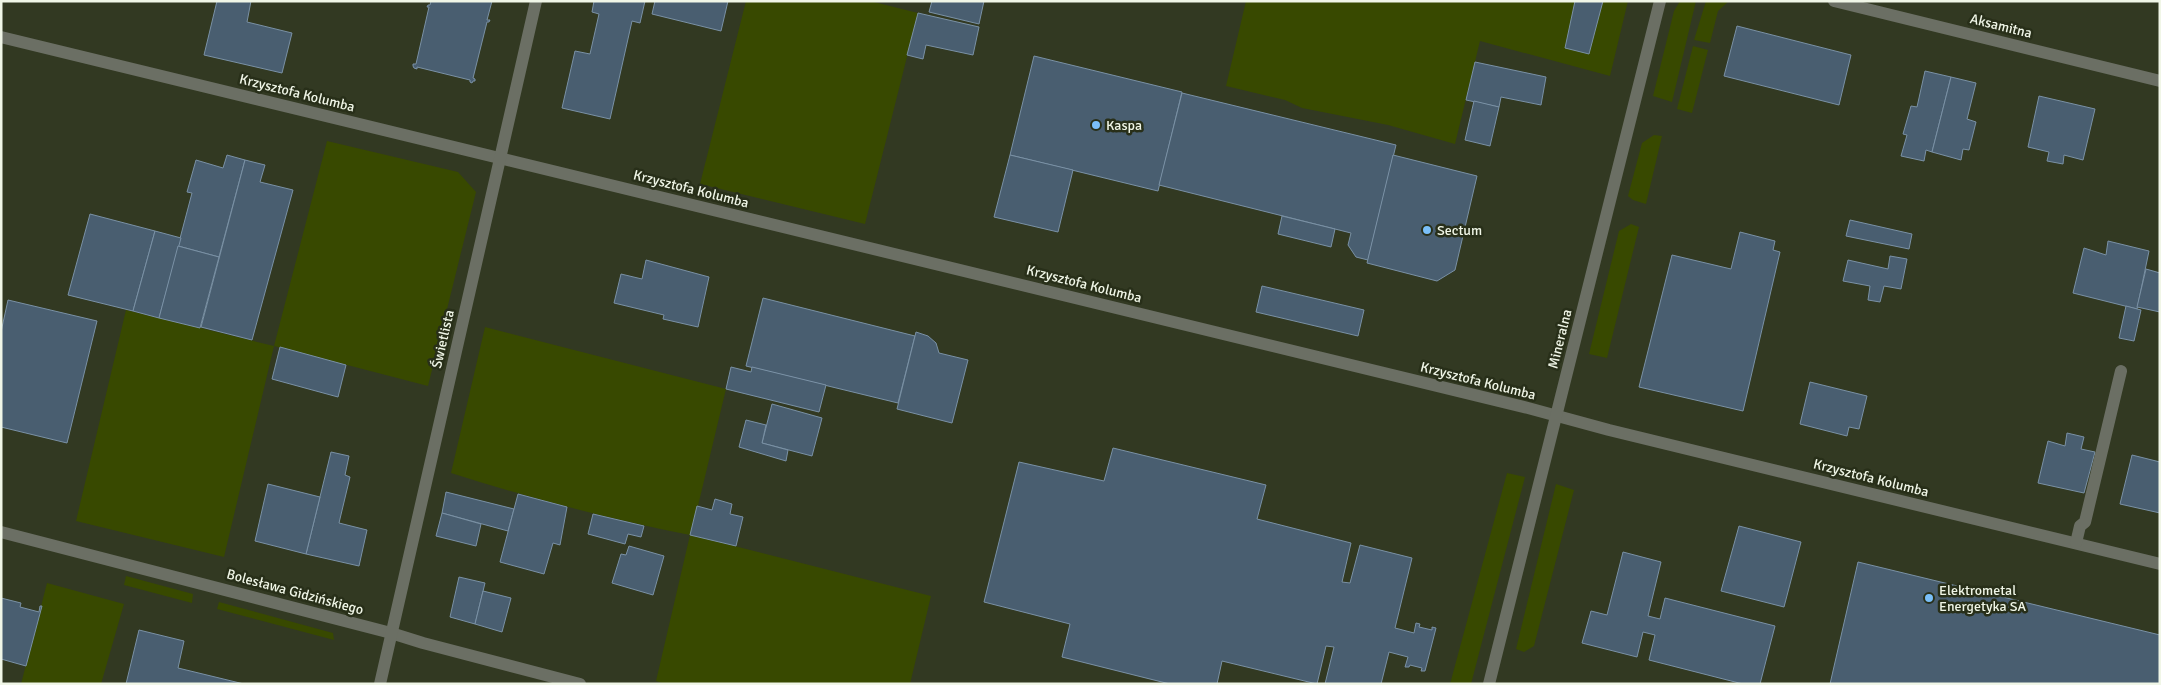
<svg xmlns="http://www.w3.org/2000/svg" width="2161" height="685" viewBox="0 0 2161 685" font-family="Signika,sans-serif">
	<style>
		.green { fill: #384900 }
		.building { fill: #495e70; stroke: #7a91a5 }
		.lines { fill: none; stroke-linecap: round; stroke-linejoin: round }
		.minor { stroke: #6b6f64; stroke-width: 12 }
		.poi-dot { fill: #7abff8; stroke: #282f19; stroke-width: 2 }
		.labels { text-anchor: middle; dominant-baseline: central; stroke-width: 5; stroke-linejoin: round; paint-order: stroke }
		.street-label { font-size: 14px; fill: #f0f6e7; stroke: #282f19 }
		.poi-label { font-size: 14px; fill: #f0f6e7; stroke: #282f19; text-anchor: start }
	</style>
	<rect width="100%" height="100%" fill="#323922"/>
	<g class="green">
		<polygon points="746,1 870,1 918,13 865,224 700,184"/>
		<polygon points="1246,1 1628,1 1610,76 1480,41 1455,144 1388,125 1302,108 1285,100 1226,86"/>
		<polygon points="1680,1 1696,1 1672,102 1653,96 1674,11"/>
		<polygon points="1706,1 1729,1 1718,11 1710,43 1694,40"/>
		<polygon points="1693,46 1708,50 1692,113 1677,109"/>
		<polygon points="1654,135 1662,136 1646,204 1633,200 1628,196 1642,143"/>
		<polygon points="327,141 458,172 476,192 428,386 274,346 224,557 76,521 126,310 274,346"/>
		<polygon points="1631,224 1639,227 1607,358 1589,354 1619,231"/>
		<path d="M 485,327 L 726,389 L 691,535 L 931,596 L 910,684 L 665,684 L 656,681 L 690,535 C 609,519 530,498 451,473 Z"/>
		<polygon points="1507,473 1525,477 1471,684 1450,684"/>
		<polygon points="1556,484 1574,490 1534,646 1524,652 1516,649"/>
		<polygon points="126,576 193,594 192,603 124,585"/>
		<polygon points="47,583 124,604 101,684 21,684"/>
		<polygon points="219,602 333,633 334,640 217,609"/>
	</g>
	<g class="building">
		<polygon points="217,1 251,1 247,22 292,33 282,73 204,55"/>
		<polygon points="431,1 492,1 487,20 490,20 489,22 487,22 473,78 475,79 475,81 473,81 472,83 470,82 470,80 417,67 417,69 414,68 413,66 413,64 416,64 429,7 427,7 428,5 430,5"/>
		<polygon points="594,1 645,1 640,23 632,21 610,119 562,108 575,51 590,54 599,14 592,12"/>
		<polygon points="655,1 728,1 721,31 652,14"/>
		<polygon points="932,1 984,1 979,24 929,12"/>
		<polygon points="1575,1 1603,1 1589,54 1565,48"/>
		<polygon points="918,13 979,27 973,55 926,45 923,59 907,55"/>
		<polygon points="1737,26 1851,55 1839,105 1724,76"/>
		<polygon points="1034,56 1182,92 1158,191 1010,155"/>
		<polygon points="1475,62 1546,77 1541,105 1501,97 1499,107 1466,100"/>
		<polygon points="1925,71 1951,77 1932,152 1926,150 1924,161 1901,156 1907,135 1903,134 1911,106 1917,107"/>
		<polygon points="1951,77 1976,83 1967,119 1976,122 1969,150 1963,149 1961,160 1932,152"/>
		<polygon points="1182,93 1396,145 1368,260 1356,257 1348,245 1351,233 1159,185"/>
		<polygon points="2039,96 2095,109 2083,160 2064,155 2063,164 2047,161 2049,152 2028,147"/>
		<polygon points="1474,101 1499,107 1490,146 1465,140"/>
		<polygon points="227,155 245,160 219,257 178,246 192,193 187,192 196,160 223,168"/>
		<polygon points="1010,155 1073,170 1058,232 994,217"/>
		<polygon points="1393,155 1477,176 1455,270 1437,281 1367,263"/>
		<polygon points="245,160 265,165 260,182 293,190 252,340 201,327"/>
		<polygon points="90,214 155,231 133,311 68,295"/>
		<polygon points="1282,216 1335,229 1331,247 1278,234"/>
		<polygon points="1850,220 1912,234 1909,249 1846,236"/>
		<polygon points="155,231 181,238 159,318 133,311"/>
		<polygon points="1740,232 1775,241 1773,250 1780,252 1743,411 1639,387 1672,255 1731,269"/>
		<polygon points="2108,241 2149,251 2137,309 2073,293 2084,248 2106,255"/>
		<polygon points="178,246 219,257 200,328 159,318"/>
		<polygon points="1890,256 1907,259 1901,289 1884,286 1880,302 1868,300 1870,286 1843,281 1848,260 1888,269"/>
		<polygon points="646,260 709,277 698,327 663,319 664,315 614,303 621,274 642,279"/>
		<polygon points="2146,269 2160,273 2160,312 2137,307"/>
		<polygon points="1262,286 1364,310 1358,336 1256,312"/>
		<polygon points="763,298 915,336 898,403 746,366"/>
		<polygon points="8,300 97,321 67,443 1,427 1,332"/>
		<polygon points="2126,306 2141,310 2134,341 2119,338"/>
		<polygon points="916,332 928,336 936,343 939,353 968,360 952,423 897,409"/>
		<polygon points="280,347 346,365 338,397 272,379"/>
		<polygon points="731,367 751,372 752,367 826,385 819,412 726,389"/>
		<polygon points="1810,382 1867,396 1859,429 1849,427 1847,436 1800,424"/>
		<polygon points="772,404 822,418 812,456 762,443"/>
		<polygon points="746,420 766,425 762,443 788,450 786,461 739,447"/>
		<polygon points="2067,433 2084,437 2081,449 2095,452 2084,493 2038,483 2048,441 2065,446"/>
		<polygon points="1113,448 1266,485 1257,519 1351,543 1342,582 1350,583 1360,545 1412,558 1395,628 1414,633 1416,623 1420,624 1419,627 1432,630 1432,627 1436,628 1425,671 1421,671 1422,668 1410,665 1409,667 1405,667 1408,657 1389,652 1381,684 1325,684 1334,647 1326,646 1317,684 1222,661 1217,684 1170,684 1062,657 1070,624 984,602 1019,462 1104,481"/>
		<polygon points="331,452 349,456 345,475 350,477 339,523 367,530 359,566 306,554"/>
		<polygon points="2132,455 2160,462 2160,513 2120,504"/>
		<polygon points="268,484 320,497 306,554 255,541"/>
		<polygon points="446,492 514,509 508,531 442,513"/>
		<polygon points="518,494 567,507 560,545 553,543 544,574 500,562"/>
		<polygon points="715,499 732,504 730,514 743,517 736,546 690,535 697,506 712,510"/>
		<polygon points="442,513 481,524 476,546 436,536"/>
		<polygon points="593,514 644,526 641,537 628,534 625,544 588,534"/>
		<polygon points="1739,526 1801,542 1784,607 1721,591"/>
		<polygon points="629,546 664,556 653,595 612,583 621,554 626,555"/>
		<polygon points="1623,552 1661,562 1648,616 1660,619 1665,598 1775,626 1760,684 1743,684 1649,660 1655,635 1643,632 1637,657 1582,643 1591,611 1607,615"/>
		<polygon points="1858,562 2160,635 2160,684 1830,684"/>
		<polygon points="459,577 485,583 475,624 450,617"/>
		<polygon points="483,591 511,598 502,632 475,624"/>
		<polygon points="1,598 21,603 20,607 39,612 40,606 42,606 26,666 1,659"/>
		<polygon points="139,630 184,641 178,668 244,684 126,684"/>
	</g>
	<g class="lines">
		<g class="minor">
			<polyline points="1834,1 2160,81"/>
			<polyline points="1,37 1528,408 1609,430 2160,564"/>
			<polyline points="1,532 391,633 423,643 580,684"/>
			<polyline points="2076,543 2080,526 2085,522 2121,371"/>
			<polyline points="380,684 536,1"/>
			<polyline points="1489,684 1660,1"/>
		</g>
	</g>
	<g class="poi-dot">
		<circle cx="1096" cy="125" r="5"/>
		<circle cx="1427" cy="230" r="5"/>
		<circle cx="1929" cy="598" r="5"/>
	</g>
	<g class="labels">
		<g class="street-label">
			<text transform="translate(2001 26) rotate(14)">Aksamitna</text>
			<text transform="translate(297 93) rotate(14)">Krzysztofa Kolumba</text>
			<text transform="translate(691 189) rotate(14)">Krzysztofa Kolumba</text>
			<text transform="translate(1084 284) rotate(14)">Krzysztofa Kolumba</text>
			<text transform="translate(443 339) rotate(-77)">Świetlista</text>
			<text transform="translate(1560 339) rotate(-76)">Mineralna</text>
			<text transform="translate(1478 381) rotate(14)">Krzysztofa Kolumba</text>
			<text transform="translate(1871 478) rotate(14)">Krzysztofa Kolumba</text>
			<text transform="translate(295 592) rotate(15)">Bolesława Gidzińskiego</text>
		</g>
		<g class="poi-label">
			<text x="1106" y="125">Kaspa</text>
			<text x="1437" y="230">Sectum</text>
			<text x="1939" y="590">Elektrometal<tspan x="1939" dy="16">Energetyka SA</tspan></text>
		</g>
	</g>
	<rect width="2161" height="685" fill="none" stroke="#f0f6e7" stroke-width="5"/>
</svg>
